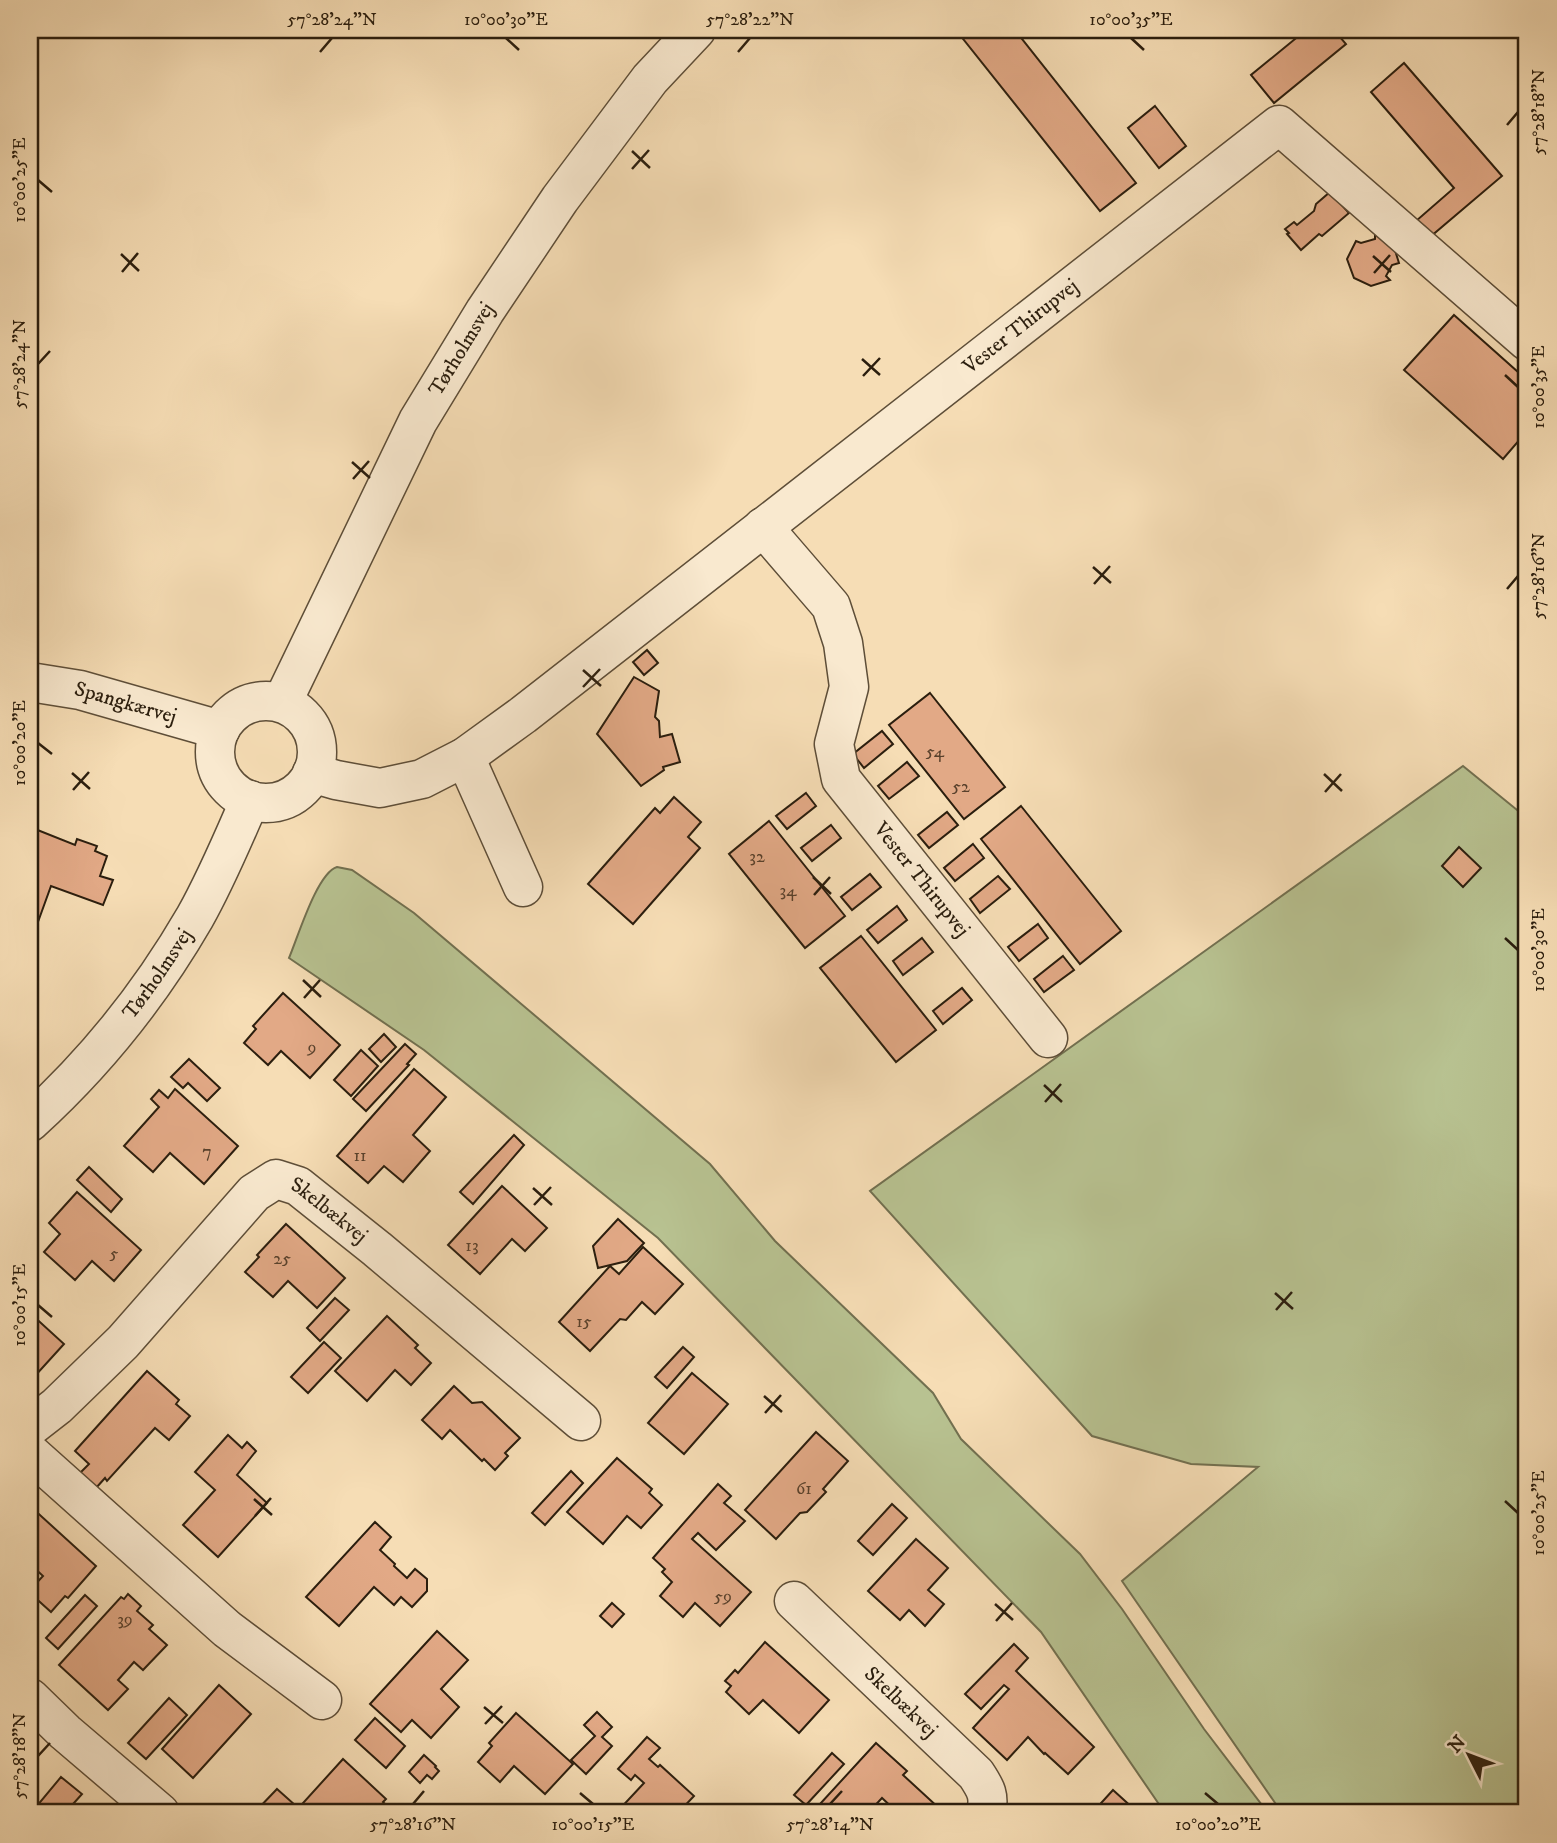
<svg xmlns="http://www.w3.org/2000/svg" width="1557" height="1843" viewBox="0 0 1557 1843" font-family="'IM FELL DW Pica',serif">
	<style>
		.green { fill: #b8c291; stroke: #727050; stroke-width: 2 }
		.building { fill: #e2a986; stroke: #2b1e0e; stroke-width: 2 }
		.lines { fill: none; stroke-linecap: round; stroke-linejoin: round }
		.minor-casing { stroke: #5e4e38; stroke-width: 41 }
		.minor { stroke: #f9e9cf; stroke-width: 38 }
		.ticks { fill: none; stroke: #2b1e0e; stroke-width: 2.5 }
		.labels { text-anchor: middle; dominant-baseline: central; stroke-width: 5; stroke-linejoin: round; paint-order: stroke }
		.number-label { font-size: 18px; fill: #59412c }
		.street-label { font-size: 21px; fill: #2b1e0e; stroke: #f9e9cf }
		.neatline { fill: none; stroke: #2b1e0e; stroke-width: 2.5 }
		.ticks-label { font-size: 18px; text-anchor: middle; fill: #2b1e0e }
	</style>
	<rect width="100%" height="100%" fill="#f6ddb5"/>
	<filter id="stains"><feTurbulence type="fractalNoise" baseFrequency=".00286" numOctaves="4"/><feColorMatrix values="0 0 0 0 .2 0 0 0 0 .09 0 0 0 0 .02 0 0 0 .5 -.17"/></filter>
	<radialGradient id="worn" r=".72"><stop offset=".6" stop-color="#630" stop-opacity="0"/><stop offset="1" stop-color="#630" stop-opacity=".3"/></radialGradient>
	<g class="green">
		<polygon points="1463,766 1527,818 1527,1813 1282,1813 1122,1581 1258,1467 1191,1464 1092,1436 870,1191"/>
		<path d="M 337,867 L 352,870 L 414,913 L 710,1164 L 775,1241 L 933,1393 L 961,1439 L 1080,1554 L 1122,1609 L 1204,1729 L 1268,1813 L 1165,1813 L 1041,1632 L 658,1238 L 424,1050 L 289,958 C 298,937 317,873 337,867 Z"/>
	</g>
	<g class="building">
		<polygon points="956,30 1015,30 1136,183 1100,211"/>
		<polygon points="1306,30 1334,30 1346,44 1274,103 1251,75"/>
		<polygon points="1404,63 1502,176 1430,237 1416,221 1454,188 1371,92"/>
		<polygon points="1155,106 1186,146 1159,168 1128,128"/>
		<polygon points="1330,192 1349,213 1322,236 1319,234 1301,250 1287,234 1289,233 1285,229 1294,222 1297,225 1314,211 1316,204"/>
		<polygon points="1375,235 1393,244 1399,263 1392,265 1386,276 1390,280 1371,286 1354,278 1347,259 1356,241 1361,243 1375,239"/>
		<polygon points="1454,315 1527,380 1527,431 1503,459 1404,370"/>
		<polygon points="647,650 658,663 644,675 633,662"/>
		<polygon points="634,677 659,691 655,717 659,721 660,737 672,734 680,762 663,767 664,770 641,786 597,734"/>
		<polygon points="930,693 1005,787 964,819 889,725"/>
		<polygon points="882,731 893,744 864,768 853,754"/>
		<polygon points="907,762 919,776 889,799 878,786"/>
		<polygon points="806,793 816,806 787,829 776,816"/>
		<polygon points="674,797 701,822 688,837 700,848 633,924 588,884 655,808 660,813"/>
		<polygon points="1021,806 1121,931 1080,964 981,839"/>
		<polygon points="947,812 958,825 929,848 918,835"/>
		<polygon points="769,821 845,916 805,948 729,854"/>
		<polygon points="831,825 841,838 812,861 801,848"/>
		<polygon points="30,827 75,845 77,839 97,846 95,851 107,856 100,876 113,880 103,905 51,886 30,944"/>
		<polygon points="973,844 984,858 955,881 944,868"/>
		<polygon points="1459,847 1481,868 1463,887 1442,866"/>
		<polygon points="870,874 881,887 852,910 841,897"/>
		<polygon points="998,876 1010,889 980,913 970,899"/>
		<polygon points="897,906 907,920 878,943 867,930"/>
		<polygon points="1038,924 1048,938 1019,961 1008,947"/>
		<polygon points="861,936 936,1030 896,1062 820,968"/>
		<polygon points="922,938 933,952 903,975 893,961"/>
		<polygon points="1063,956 1074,970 1044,992 1034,979"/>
		<polygon points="962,988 972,1000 943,1024 933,1011"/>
		<polygon points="283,993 340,1045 310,1078 281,1051 268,1065 244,1043 256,1029 253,1026"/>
		<polygon points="384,1034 396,1047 381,1062 369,1049"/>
		<polygon points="405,1044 416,1054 407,1064 409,1065 366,1111 353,1099"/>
		<polygon points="361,1050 378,1066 351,1096 334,1080"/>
		<polygon points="189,1059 220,1088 207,1101 188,1083 183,1088 171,1077"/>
		<polygon points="414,1069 446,1097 413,1135 430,1151 403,1182 384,1166 368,1183 337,1156"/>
		<polygon points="175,1089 238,1146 204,1184 170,1153 153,1172 124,1146 159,1107 151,1099 159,1090 168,1098"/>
		<polygon points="514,1135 524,1145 473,1204 460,1192"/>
		<polygon points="89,1167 122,1199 111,1212 77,1180"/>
		<polygon points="502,1186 547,1228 525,1251 512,1239 480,1274 448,1245"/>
		<polygon points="77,1192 141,1250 114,1281 92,1261 75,1280 44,1252 60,1234 49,1223"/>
		<polygon points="618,1219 644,1243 627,1261 598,1268 593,1246"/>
		<polygon points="286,1224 345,1278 317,1308 288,1281 273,1297 245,1272 259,1257 257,1255"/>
		<polygon points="643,1247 683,1284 655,1314 642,1302 626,1320 620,1319 590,1351 559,1322 610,1266 619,1274"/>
		<polygon points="335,1298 349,1310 320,1341 307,1328"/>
		<polygon points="30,1313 64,1344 34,1377 30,1373"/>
		<polygon points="387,1316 418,1345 415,1348 431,1363 411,1385 395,1370 367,1401 335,1371"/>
		<polygon points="324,1342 341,1358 308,1393 291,1377"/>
		<polygon points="683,1347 694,1357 667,1388 655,1377"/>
		<polygon points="147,1371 179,1400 176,1404 190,1416 169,1440 155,1428 107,1481 105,1478 96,1488 80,1473 89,1464 75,1451"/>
		<polygon points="692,1373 728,1404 684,1454 648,1423"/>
		<polygon points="454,1386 472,1403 482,1402 520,1438 505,1453 508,1456 495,1470 484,1459 482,1461 450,1430 442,1439 422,1420"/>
		<polygon points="816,1432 848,1461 823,1489 826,1492 807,1512 800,1513 776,1539 745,1510"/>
		<polygon points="228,1435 242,1448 247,1442 256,1451 237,1475 267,1503 218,1557 183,1525 215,1490 195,1472"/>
		<polygon points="617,1458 652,1489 649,1493 662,1505 641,1528 627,1516 603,1544 567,1512"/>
		<polygon points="571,1471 583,1483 545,1525 532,1513"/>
		<polygon points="718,1484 731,1496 724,1503 745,1521 716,1550 698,1533 692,1539 751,1592 720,1626 695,1603 683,1617 660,1596 672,1582 662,1572 665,1569 653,1558"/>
		<polygon points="892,1504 907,1518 873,1555 858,1541"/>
		<polygon points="30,1506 96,1566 68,1598 65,1596 51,1612 30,1593 30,1590 43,1576 30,1564"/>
		<polygon points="375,1522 391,1537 380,1550 395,1564 394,1566 407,1578 415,1569 427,1579 427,1591 412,1607 401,1597 394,1605 374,1587 339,1626 306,1597"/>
		<polygon points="916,1539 948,1568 928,1590 944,1604 925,1626 909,1610 900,1620 868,1591"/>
		<polygon points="128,1594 141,1606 137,1611 153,1625 149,1629 167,1645 143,1670 134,1662 118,1680 128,1689 108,1710 59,1665 121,1597 124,1599"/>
		<polygon points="85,1595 97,1606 58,1649 46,1638"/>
		<polygon points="612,1603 624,1614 612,1627 600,1616"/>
		<polygon points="437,1631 468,1660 441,1689 459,1707 431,1738 412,1720 401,1732 370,1704"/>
		<polygon points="765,1642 829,1700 799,1733 763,1700 749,1714 726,1692 731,1686 725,1681 735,1670 738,1673"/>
		<polygon points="1014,1644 1028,1658 1016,1671 1094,1747 1068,1774 1045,1753 1044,1754 1028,1737 1007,1760 973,1728 1009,1689 1004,1685 981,1709 965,1694"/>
		<polygon points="219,1685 251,1714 193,1778 162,1749"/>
		<polygon points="169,1698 187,1715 146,1759 128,1743"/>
		<polygon points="597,1712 612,1727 602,1737 612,1746 586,1774 571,1760 595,1736 584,1725"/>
		<polygon points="516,1713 573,1764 545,1794 514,1766 500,1782 478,1762 492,1746 489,1743"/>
		<polygon points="375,1718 405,1746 386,1768 355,1740"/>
		<polygon points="647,1737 660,1748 649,1759 658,1767 660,1765 694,1796 678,1813 616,1813 644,1783 635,1775 631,1780 618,1769"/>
		<polygon points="876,1743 907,1771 903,1775 940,1809 936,1813 898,1813 882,1798 868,1813 829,1813 820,1804"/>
		<polygon points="832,1753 844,1764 806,1805 794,1795"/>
		<polygon points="424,1755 436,1766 435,1767 439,1771 432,1779 427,1775 420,1783 409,1772"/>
		<polygon points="343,1759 386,1799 383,1802 387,1806 381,1813 294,1813"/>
		<polygon points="61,1777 82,1794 65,1813 31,1813"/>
		<polygon points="277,1789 295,1805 288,1813 254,1813"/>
		<polygon points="1113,1790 1135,1810 1131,1813 1092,1813"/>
	</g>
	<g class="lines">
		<defs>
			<g id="minor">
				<path id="s1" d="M 763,527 L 831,606 L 843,643 L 849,687 L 834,744 L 841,779 L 1048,1038"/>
				<path id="s2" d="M 30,682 L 80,690 L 220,730"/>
				<circle cx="266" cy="752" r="51"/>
				<path id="s3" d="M 282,703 L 418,421 L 485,311 L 560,199 L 650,79 L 696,30"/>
				<polyline points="465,757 523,887"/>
				<path id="s4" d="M 312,773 L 336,780 L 380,788 L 422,779 L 465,757 L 523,715 L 1279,125 L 1527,341"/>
				<path id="s5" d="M 30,1122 C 95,1063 151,993 195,917 C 216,880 233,839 250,800"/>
				<path id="s6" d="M 30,1427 L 57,1406 L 123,1342 L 254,1193 L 276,1179 L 298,1186 L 377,1249 L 581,1421"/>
				<polyline points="30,1453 227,1629 322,1700"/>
				<path id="s7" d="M 794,1601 L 976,1774 C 986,1789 990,1796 986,1813"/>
				<polyline points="30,1698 65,1732 160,1813"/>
			</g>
		</defs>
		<use href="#minor" class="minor-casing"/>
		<use href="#minor" class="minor"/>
	</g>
	<path class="ticks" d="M 506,38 L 519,50M 1131,38 L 1144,50M 320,52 L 332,38M 738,52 L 750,38M 1507,125 L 1518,112M 632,151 L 650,168M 632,169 L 649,150M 38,180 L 52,192M 121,254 L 139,271M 1373,256 L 1391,272M 122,272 L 138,253M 1374,273 L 1390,255M 862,359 L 880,375M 38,364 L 50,351M 1505,375 L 1518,387M 863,376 L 880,358M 352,462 L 370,478M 353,479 L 369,461M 1093,567 L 1111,583M 1094,584 L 1110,566M 1507,589 L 1518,576M 583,670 L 601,686M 583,687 L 600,669M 38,743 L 52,754M 72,773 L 90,789M 1324,774 L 1342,791M 73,790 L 89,772M 1325,792 L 1341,774M 813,877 L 831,894M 814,895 L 830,877M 1505,938 L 1518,950M 303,980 L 321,997M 304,998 L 320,980M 1044,1085 L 1062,1102M 1045,1102 L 1061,1084M 533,1188 L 552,1205M 534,1205 L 551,1187M 1275,1293 L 1293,1309M 38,1305 L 52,1317M 1276,1310 L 1292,1292M 764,1396 L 782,1412M 765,1413 L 781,1395M 254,1499 L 272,1515M 1505,1501 L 1518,1513M 255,1516 L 271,1498M 995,1604 L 1013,1620M 996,1621 L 1012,1603M 484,1707 L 503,1723M 485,1724 L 502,1706M 38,1756 L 50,1743M 580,1793 L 593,1804M 1205,1793 L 1218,1804M 413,1804 L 424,1791M 830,1804 L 842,1791"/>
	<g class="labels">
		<g class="number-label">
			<text x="935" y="752">54</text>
			<text x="961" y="787">52</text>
			<text x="757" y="857">32</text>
			<text x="788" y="891">34</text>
			<text x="312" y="1048">9</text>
			<text x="207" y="1152">7</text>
			<text x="360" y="1156">11</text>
			<text x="472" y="1246">13</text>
			<text x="114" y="1254">5</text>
			<text x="282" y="1259">25</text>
			<text x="584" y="1322">15</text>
			<text x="804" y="1489">61</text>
			<text x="723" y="1597">59</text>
			<text x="125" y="1620">39</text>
		</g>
		<g class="street-label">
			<text stroke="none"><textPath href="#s4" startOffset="864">Vester Thirupvej</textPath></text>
			<text stroke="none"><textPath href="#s3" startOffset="397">Tørholmsvej</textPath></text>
			<text stroke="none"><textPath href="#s2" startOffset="98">Spangkærvej</textPath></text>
			<text stroke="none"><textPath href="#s1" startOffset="411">Vester Thirupvej</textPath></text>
			<text stroke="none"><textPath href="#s5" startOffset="196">Tørholmsvej</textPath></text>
			<text stroke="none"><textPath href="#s6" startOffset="413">Skelbækvej</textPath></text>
			<text stroke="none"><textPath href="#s7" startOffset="147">Skelbækvej</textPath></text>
		</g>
	</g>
	<rect width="1557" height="1843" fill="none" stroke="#f6ddb5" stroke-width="77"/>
	<g transform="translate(1469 1755) rotate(312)" stroke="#f9e9cf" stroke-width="5" paint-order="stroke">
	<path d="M0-5L12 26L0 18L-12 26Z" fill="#2b1e0e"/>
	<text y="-10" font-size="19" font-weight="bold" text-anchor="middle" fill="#2b1e0e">N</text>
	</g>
	<rect x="38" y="38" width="1480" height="1766" class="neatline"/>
	<g class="ticks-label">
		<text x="332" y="25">57°28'24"N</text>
		<text x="506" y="25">10°00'30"E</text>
		<text x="750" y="25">57°28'22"N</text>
		<text x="1131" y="25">10°00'35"E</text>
		<text transform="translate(1538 112) rotate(-90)" y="6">57°28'18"N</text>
		<text transform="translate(19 180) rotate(-90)" y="6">10°00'25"E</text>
		<text transform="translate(19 364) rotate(-90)" y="6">57°28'24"N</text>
		<text transform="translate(1538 387) rotate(-90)" y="6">10°00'35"E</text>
		<text transform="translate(1538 576) rotate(-90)" y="6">57°28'16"N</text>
		<text transform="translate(19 743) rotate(-90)" y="6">10°00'20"E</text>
		<text transform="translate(1538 950) rotate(-90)" y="6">10°00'30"E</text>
		<text transform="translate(19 1305) rotate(-90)" y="6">10°00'15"E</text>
		<text transform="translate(1538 1513) rotate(-90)" y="6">10°00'25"E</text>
		<text transform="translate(19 1756) rotate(-90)" y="6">57°28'18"N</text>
		<text x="413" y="1830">57°28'16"N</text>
		<text x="593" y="1830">10°00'15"E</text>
		<text x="830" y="1830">57°28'14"N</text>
		<text x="1218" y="1830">10°00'20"E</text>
	</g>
	<rect width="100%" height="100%" filter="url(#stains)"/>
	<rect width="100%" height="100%" fill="url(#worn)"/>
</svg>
